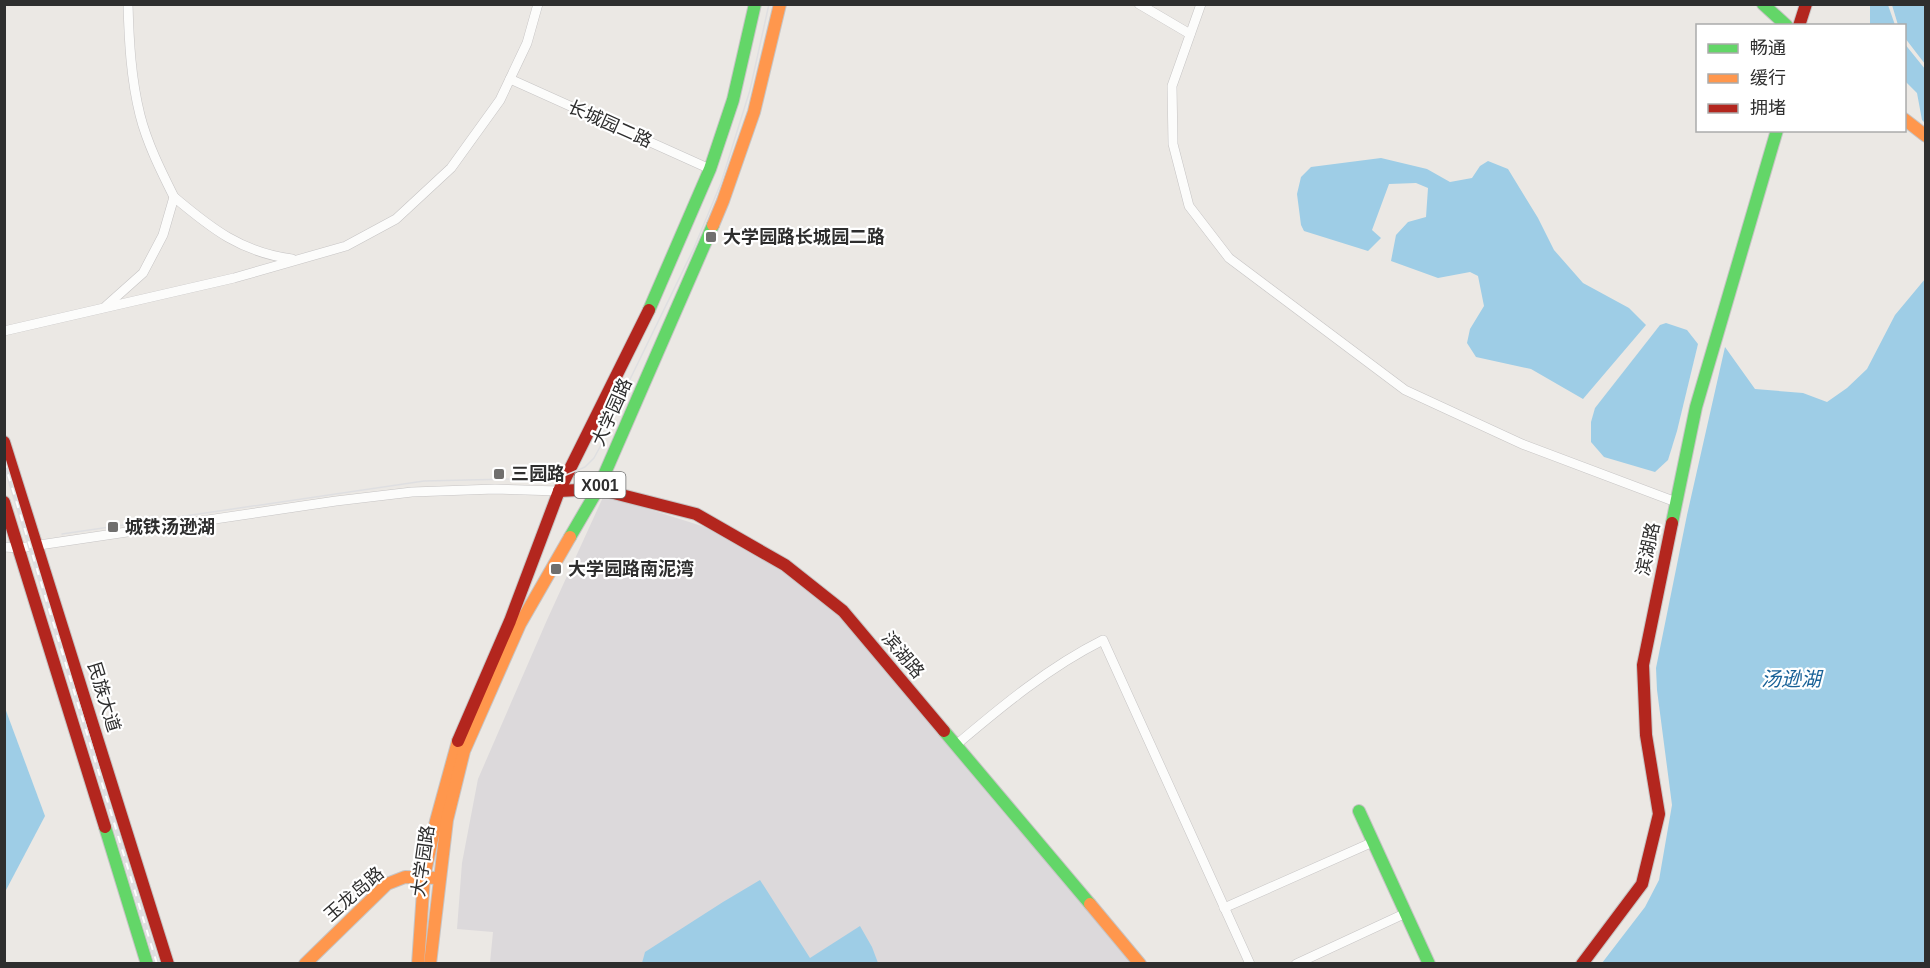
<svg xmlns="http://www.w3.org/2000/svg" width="1930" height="968" viewBox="0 0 1930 968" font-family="Arial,'Noto Sans SC',sans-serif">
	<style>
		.industrial { fill: #dcd9db }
		.water { fill: #9ecde6 }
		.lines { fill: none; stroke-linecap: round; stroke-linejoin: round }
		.street-casing { stroke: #c6c4c4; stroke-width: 10 }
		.fast-casing { stroke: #c6c4c4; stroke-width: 14 }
		.slow-casing { stroke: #c6c4c4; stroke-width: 14 }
		.jam-casing { stroke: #c6c4c4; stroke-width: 14 }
		.street { stroke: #fcfcfb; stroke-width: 9 }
		.fast { stroke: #63d668; stroke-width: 12 }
		.slow { stroke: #ff974d; stroke-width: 12 }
		.jam { stroke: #b3261e; stroke-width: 12 }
		.tram { stroke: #dfdfe1; stroke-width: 1.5 }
		.rail-casing { stroke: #dfdfe1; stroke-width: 4.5 }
		.rail { stroke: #fff; stroke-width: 2; stroke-dasharray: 7; stroke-linecap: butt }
		.poi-dot { fill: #706f6e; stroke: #fff; stroke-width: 2 }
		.labels { text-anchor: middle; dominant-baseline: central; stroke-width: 4.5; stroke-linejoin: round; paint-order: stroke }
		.shield { fill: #fff; stroke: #6d6d6d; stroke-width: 1.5 }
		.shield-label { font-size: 16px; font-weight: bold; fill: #2e2e2e }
		.street-label { font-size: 18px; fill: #2e2e2e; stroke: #fff }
		.poi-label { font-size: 18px; font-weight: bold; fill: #2e2e2e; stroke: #fff; text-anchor: start }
		.water-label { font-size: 20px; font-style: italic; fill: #186197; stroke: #fff }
	</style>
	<rect width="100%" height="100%" fill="#ebe8e4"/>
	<polygon class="industrial" points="604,495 705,527 775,565 849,624 1138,963 490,963 493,932 457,929 462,863 478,779 547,620"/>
	<g class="water">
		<polygon points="1870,5 1888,5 1895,25 1870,25"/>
		<polygon points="1892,5 1925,5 1925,64 1905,38 1904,26 1898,25"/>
		<polygon points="1904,43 1925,69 1925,123 1922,120 1917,93 1905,81"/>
		<polygon points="1381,158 1427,169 1450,182 1472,178 1480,166 1488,161 1508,169 1538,218 1554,250 1583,283 1629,308 1646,325 1583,399 1531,369 1476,357 1467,343 1470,329 1484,306 1478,276 1470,272 1438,278 1391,261 1396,235 1408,222 1426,217 1428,188 1416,183 1389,184 1372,230 1381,238 1368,251 1304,231 1301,225 1297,194 1301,177 1311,167"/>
		<polygon points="1925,279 1925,963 1602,963 1645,907 1659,880 1672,805 1657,690 1656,668 1687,515 1725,347 1755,389 1803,393 1827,402 1847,388 1867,369 1895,315"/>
		<polygon points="1666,323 1687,330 1698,344 1677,431 1668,460 1655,472 1604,457 1591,442 1591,422 1595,408 1660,325"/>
		<polygon points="5,708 45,816 5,892 4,892"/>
		<polygon points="760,880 810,958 860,926 872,947 878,963 642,963 645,952 723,902"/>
	</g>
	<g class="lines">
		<defs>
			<g id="street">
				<path d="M 128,4 C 129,41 131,79 140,115 C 147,143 161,171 174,197"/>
				<polyline points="1139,4 1190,34"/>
				<polyline points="1201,4 1172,86 1173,144 1189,206 1229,258 1405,390 1522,444 1676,502"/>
				<polyline points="510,79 710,169"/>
				<path d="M 106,306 L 143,273 L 163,235 L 174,197 C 212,229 241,252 292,259"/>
				<polyline points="4,331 234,278 346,246 396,219 451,168 500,100 527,43 538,4"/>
				<polyline points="4,547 19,548 336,501 412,492 495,489 559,491"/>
				<path d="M 956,745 C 1002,706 1049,667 1103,640 L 1250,964"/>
				<polyline points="1224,908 1373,842"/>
				<polyline points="1296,964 1406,913"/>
			</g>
			<g id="fast">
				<polyline points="1763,4 1787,26"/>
				<polyline points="649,310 710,169 733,100 755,4"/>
				<polyline points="1672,523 1696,407 1777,130"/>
				<polyline points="570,537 598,489 713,225"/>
				<polyline points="944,731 1090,904"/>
				<polyline points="1359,811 1429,964"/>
				<polyline points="105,827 147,964"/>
			</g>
			<g id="slow">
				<polyline points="1904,119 1926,136"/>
				<polyline points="713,225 723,201 754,112 780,4"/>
				<polyline points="1090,904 1140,964"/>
				<polyline points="305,964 387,884 405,877 438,878"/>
				<polyline points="418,964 424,877 436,821 458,741"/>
				<polyline points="430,964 447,820 464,751 520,624 570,537"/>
			</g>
			<g id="jam">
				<polyline points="1799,26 1806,4"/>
				<polyline points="4,442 168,964"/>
				<polyline points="559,491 598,489 696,514 785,565 843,611 944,731"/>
				<polyline points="4,502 105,827"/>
				<polyline points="458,741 510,621 559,491 649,310"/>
				<polyline points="1582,964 1642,884 1659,814 1646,735 1643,665 1672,523"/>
			</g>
		</defs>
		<use href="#street" class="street-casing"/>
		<use href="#fast" class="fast-casing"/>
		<use href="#slow" class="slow-casing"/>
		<use href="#jam" class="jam-casing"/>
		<use href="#street" class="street"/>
		<use href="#fast" class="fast"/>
		<use href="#slow" class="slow"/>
		<use href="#jam" class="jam"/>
		<polyline class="tram" points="62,534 424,481 559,478 585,467 594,458 601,445 616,408 694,248 721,183 750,90 769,4"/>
		<defs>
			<polyline id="rail" points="4,461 157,964"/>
		</defs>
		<use href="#rail" class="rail-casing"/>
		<use href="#rail" class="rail"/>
	</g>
	<g class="poi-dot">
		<rect x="705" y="231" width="12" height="12" rx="3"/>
		<rect x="493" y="468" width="12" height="12" rx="3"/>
		<rect x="107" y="521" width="12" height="12" rx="3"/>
		<rect x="550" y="563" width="12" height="12" rx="3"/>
	</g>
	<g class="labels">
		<rect class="shield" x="574.5" y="472" width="51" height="26" rx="4.5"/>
		<g class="shield-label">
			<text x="600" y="485">X001</text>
		</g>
		<g class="street-label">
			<text transform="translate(610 124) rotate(24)">长城园二路</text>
			<text transform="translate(612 412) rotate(-66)">大学园路</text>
			<text transform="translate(1648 549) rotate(-78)">滨湖路</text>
			<text transform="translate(903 655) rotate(50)">滨湖路</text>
			<text transform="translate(104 697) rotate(73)">民族大道</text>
			<text transform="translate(423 861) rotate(-82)">大学园路</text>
			<text transform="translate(354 894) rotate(-41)">玉龙岛路</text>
		</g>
		<g class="poi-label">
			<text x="723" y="237">大学园路长城园二路</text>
			<text x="511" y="474">三园路</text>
			<text x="125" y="527">城铁汤逊湖</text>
			<text x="568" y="569">大学园路南泥湾</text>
		</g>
		<g class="water-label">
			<text x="1791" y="679">汤逊湖</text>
		</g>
	</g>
	<rect width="1930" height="968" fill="none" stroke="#2e2e2e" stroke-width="12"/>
	<rect x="1696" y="24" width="210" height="108" fill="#ffffff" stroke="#ababab" stroke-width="1.5"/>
	<rect x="1708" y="44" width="30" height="9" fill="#63d668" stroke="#ababab" stroke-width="1.5"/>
	<text x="1750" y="54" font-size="18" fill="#2e2e2e">畅通</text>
	<rect x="1708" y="74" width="30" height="9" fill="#ff974d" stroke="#ababab" stroke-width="1.5"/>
	<text x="1750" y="84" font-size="18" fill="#2e2e2e">缓行</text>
	<rect x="1708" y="104" width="30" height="9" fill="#b3261e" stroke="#ababab" stroke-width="1.5"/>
	<text x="1750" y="114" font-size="18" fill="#2e2e2e">拥堵</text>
</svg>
